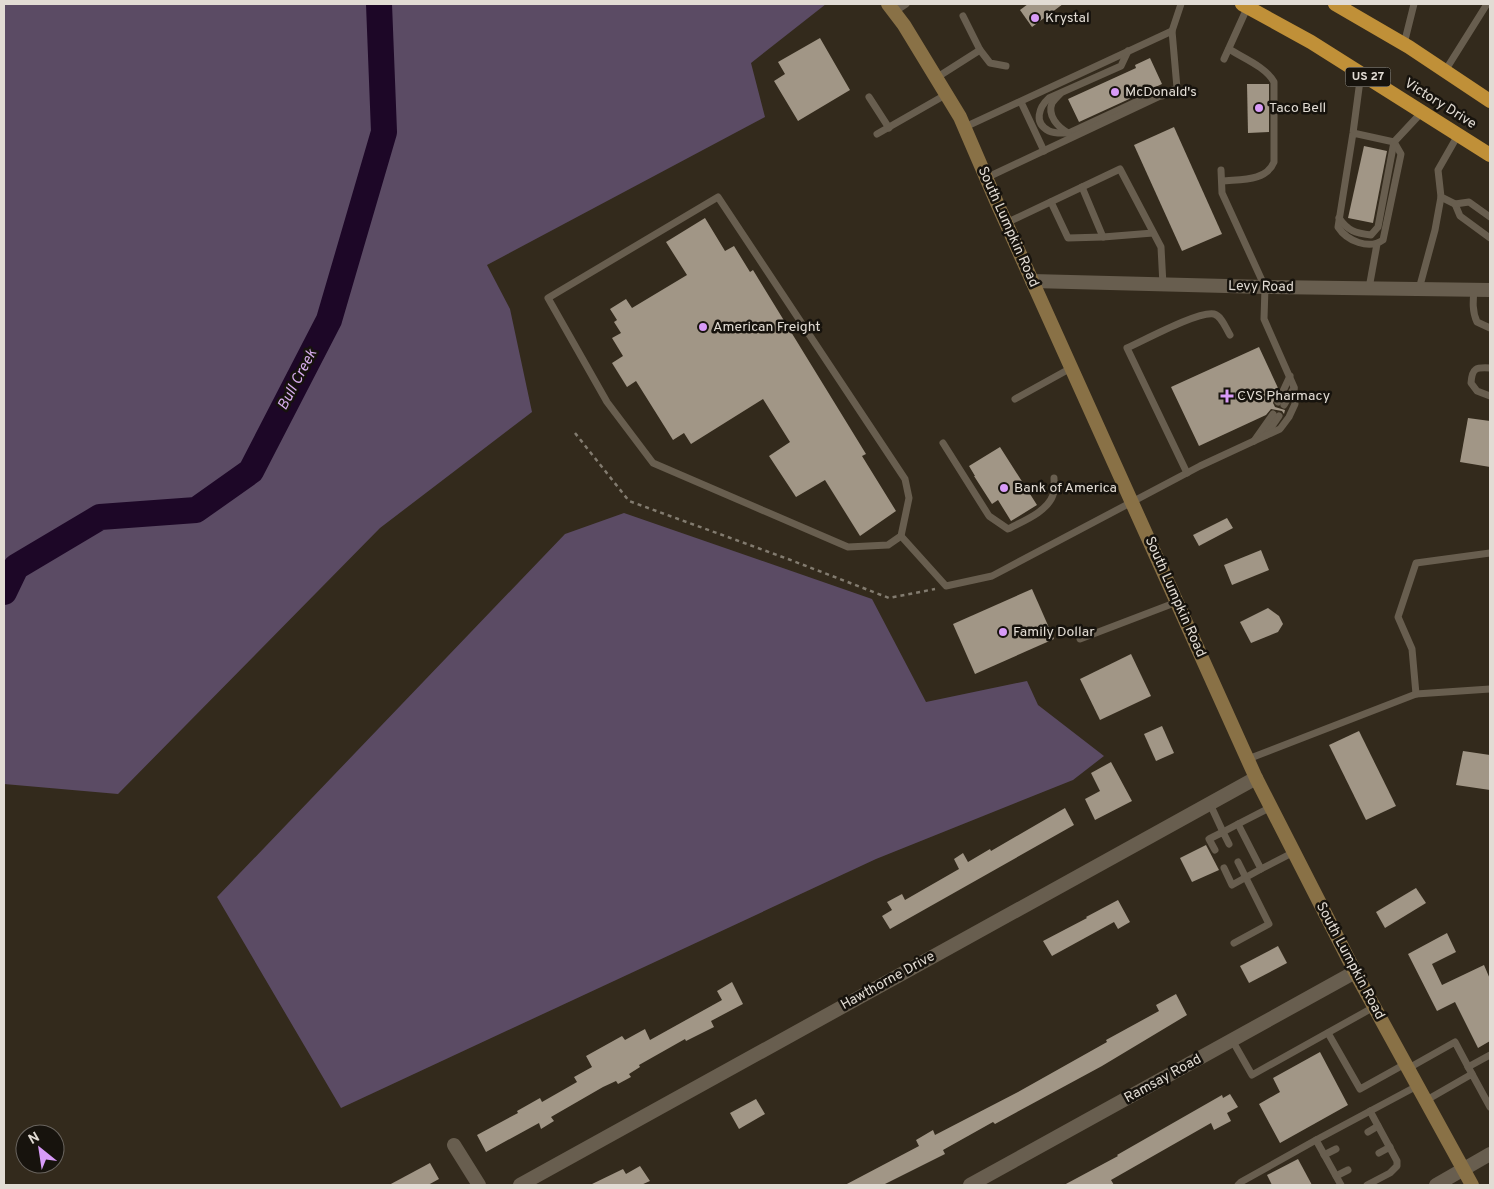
<svg xmlns="http://www.w3.org/2000/svg" width="1494" height="1189" viewBox="0 0 1494 1189" font-family="Overpass,sans-serif">
	<style>
		.green { fill: #5b4b64 }
		.lines { fill: none; stroke-linecap: round; stroke-linejoin: round }
		.river { stroke: #1d0727; stroke-width: 26 }
		.building { fill: #a19686 }
		.path { stroke: #827b6f; stroke-width: 2.5; stroke-dasharray: 4 4; stroke-linecap: butt }
		.service { stroke: #685e4f; stroke-width: 7 }
		.minor { stroke: #685e4f; stroke-width: 14 }
		.secondary { stroke: #897146; stroke-width: 14 }
		.trunk { stroke: #c09038; stroke-width: 14 }
		.poi-dot { fill: #d89bf8; stroke: #17130d; stroke-width: 2 }
		.labels { text-anchor: middle; dominant-baseline: central; stroke-width: 5; stroke-linejoin: round; paint-order: stroke }
		.shield { fill: #17130d; stroke: #a5a098; stroke-width: 1 }
		.shield-label { font-size: 12px; font-weight: bold; fill: #e2dcd4 }
		.poi-label { font-size: 14px; fill: #e2dcd4; stroke: #17130d; text-anchor: start }
		.street-label { font-size: 14px; fill: #e2dcd4; stroke: #17130d }
		.water-label { font-size: 15px; font-style: italic; fill: #d5aceb; stroke: #17130d }
	</style>
	<rect width="100%" height="100%" fill="#332a1c"/>
	<g class="green">
		<polygon points="4,4 826,4 751,63 765,117 487,265 510,309 532,412 380,528 118,794 4,784"/>
		<polygon points="624,513 872,599 926,702 1027,681 1038,705 1104,756 1073,780 876,859 341,1108 217,897 565,534"/>
	</g>
	<g class="lines">
		<polyline class="river" points="4,592 16,567 100,517 196,510 251,471 329,320 384,132 379,4"/>
	</g>
	<g class="building">
		<polygon points="1028,4 1063,4 1032,27 1020,10"/>
		<polygon points="820,38 850,90 798,121 774,81 785,74 778,62"/>
		<polygon points="1150,58 1162,84 1079,122 1068,99 1136,68 1135,65"/>
		<polygon points="1247,84 1269,84 1269,132 1248,133"/>
		<polygon points="1174,127 1222,234 1182,251 1134,145"/>
		<polygon points="1364,146 1387,151 1373,223 1348,218"/>
		<polygon points="705,218 725,251 734,246 750,272 753,270 866,454 862,456 896,511 860,536 825,480 796,497 769,456 790,442 763,399 691,444 684,433 673,440 636,381 627,387 612,363 623,356 612,338 621,333 614,322 617,320 610,309 626,299 632,308 687,275 666,242"/>
		<polygon points="1259,347 1278,388 1273,403 1275,407 1285,410 1284,414 1282,411 1271,409 1266,415 1199,446 1171,387"/>
		<polygon points="1468,418 1490,421 1490,467 1460,462"/>
		<polygon points="1000,447 1037,505 1011,521 998,500 992,504 974,476 975,476 969,466"/>
		<polygon points="1227,518 1233,528 1199,546 1193,535"/>
		<polygon points="1261,550 1269,570 1232,585 1224,565"/>
		<polygon points="1032,589 1054,639 975,674 953,624"/>
		<polygon points="1268,608 1279,616 1283,624 1278,632 1251,643 1240,622"/>
		<polygon points="1131,654 1151,696 1100,720 1080,679"/>
		<polygon points="1162,726 1174,753 1156,761 1144,734"/>
		<polygon points="1359,731 1396,806 1366,820 1329,745"/>
		<polygon points="1463,751 1490,755 1490,790 1456,785"/>
		<polygon points="1111,762 1132,801 1095,820 1085,799 1100,791 1091,773"/>
		<polygon points="1065,808 1074,825 890,929 882,916 892,910 887,902 902,894 905,900 959,869 954,859 963,853 968,862 990,849 991,851"/>
		<polygon points="1206,845 1219,870 1192,882 1180,858"/>
		<polygon points="1416,888 1426,903 1385,928 1376,912"/>
		<polygon points="1118,900 1130,922 1118,929 1114,922 1052,956 1043,941 1087,918 1086,917"/>
		<polygon points="1447,933 1456,952 1432,964 1442,985 1484,965 1490,979 1490,1041 1478,1048 1455,1002 1437,1011 1408,954"/>
		<polygon points="1278,946 1287,963 1249,983 1240,966"/>
		<polygon points="732,982 743,1004 711,1021 714,1027 686,1041 685,1039 639,1065 640,1067 629,1074 631,1077 618,1084 616,1081 603,1087 551,1117 554,1121 541,1129 539,1123 486,1152 477,1135 518,1113 517,1111 540,1098 542,1102 577,1082 574,1077 592,1067 586,1056 622,1036 625,1040 645,1029 650,1040 722,1000 717,991"/>
		<polygon points="1176,994 1187,1015 1102,1066 995,1124 993,1122 943,1150 945,1154 883,1185 845,1185 919,1146 916,1140 933,1130 935,1135 1018,1092 1107,1042 1106,1040 1159,1011 1156,1005"/>
		<polygon points="1320,1052 1348,1105 1280,1143 1259,1104 1280,1092 1273,1078"/>
		<polygon points="1230,1094 1238,1107 1227,1113 1231,1121 1214,1130 1211,1123 1111,1180 1114,1185 1064,1185 1118,1156 1117,1155 1222,1095 1223,1098"/>
		<polygon points="756,1099 765,1114 739,1129 730,1113"/>
		<polygon points="1298,1159 1312,1185 1272,1185 1267,1175"/>
		<polygon points="430,1163 439,1179 428,1185 389,1185"/>
		<polygon points="640,1166 650,1181 641,1185 590,1185 623,1169 626,1174"/>
	</g>
	<g class="lines">
		<polyline class="path" points="575,433 629,501 788,559 889,598 935,589"/>
		<g class="service">
			<polyline points="894,12 906,4"/>
			<polyline points="963,16 980,50 990,63 1006,66"/>
			<polyline points="1404,44 1414,4"/>
			<path d="M 1128,51 L 1121,66 L 1049,98 C 1039,107 1033,123 1049,131 C 1055,134 1062,133 1069,133 L 1153,94 L 1162,96"/>
			<polyline points="1224,59 1248,6"/>
			<polyline points="1445,71 1487,4"/>
			<polyline points="936,78 980,50"/>
			<path d="M 1060,94 C 1058,96 1054,100 1052,103 C 1047,116 1058,127 1068,133"/>
			<polyline points="869,97 889,128"/>
			<polyline points="1021,102 1044,151"/>
			<polyline points="965,127 1172,31"/>
			<path d="M 1353,133 L 1394,142 L 1401,154 L 1383,240 C 1369,250 1347,241 1338,227 L 1353,133 L 1361,73"/>
			<polyline points="877,134 947,94"/>
			<polyline points="1458,135 1438,170 1441,197 1455,204 1460,216 1490,238"/>
			<polyline points="986,178 1177,88 1172,31 1181,4"/>
			<path d="M 1222,181 C 1239,179 1266,182 1274,162 L 1274,82 C 1266,67 1243,58 1229,49"/>
			<polyline points="1082,187 1103,237 1153,233"/>
			<polygon points="718,197 905,479 909,498 901,536 888,545 848,547 653,463 607,402 548,298"/>
			<polyline points="1051,202 1068,238 1103,237"/>
			<polyline points="1455,204 1469,202 1490,217"/>
			<path d="M 1339,218 C 1348,231 1355,233 1371,235 L 1378,227 L 1394,142 L 1422,112"/>
			<polyline points="1006,223 1120,169 1161,247 1163,285"/>
			<polyline points="1369,288 1377,244"/>
			<polyline points="1419,289 1435,230 1441,197"/>
			<path d="M 1474,290 C 1473,301 1472,311 1477,322 L 1490,328"/>
			<path d="M 1490,368 C 1476,367 1472,368 1471,383 L 1477,391 L 1490,396"/>
			<polyline points="1015,399 1071,368"/>
			<polyline points="1278,402 1290,376"/>
			<polyline points="1284,405 1294,388"/>
			<polyline points="1266,435 1279,416"/>
			<polyline points="1254,441 1273,414"/>
			<path d="M 943,443 L 989,516 L 1008,529 C 1023,521 1047,512 1053,495 C 1055,490 1054,483 1054,478"/>
			<path d="M 1187,473 L 1127,348 C 1145,340 1198,311 1214,314 C 1222,316 1226,329 1230,335"/>
			<polyline points="901,536 946,586 992,576 1200,466 1280,429 1289,417 1295,404 1294,387 1264,319 1265,287 1222,193 1221,170"/>
			<polyline points="1080,639 1177,602"/>
			<polyline points="1416,694 1412,649 1398,617 1416,563 1490,553"/>
			<polyline points="1248,759 1416,694 1490,689"/>
			<polyline points="1210,804 1223,832 1238,824"/>
			<polyline points="1271,807 1238,824 1261,869 1294,852"/>
			<polyline points="1215,850 1209,839 1223,832 1229,844"/>
			<polyline points="1224,868 1232,885 1261,869"/>
			<polyline points="1234,943 1269,924 1238,862"/>
			<polyline points="1328,1033 1360,1089 1405,1064"/>
			<polyline points="1232,1040 1252,1075 1374,1007"/>
			<polyline points="1468,1067 1490,1055"/>
			<polyline points="1407,1069 1455,1042 1472,1074"/>
			<polyline points="1425,1101 1472,1074 1490,1107"/>
			<polyline points="1368,1132 1378,1126"/>
			<polyline points="1316,1140 1417,1086"/>
			<polyline points="1379,1153 1390,1147"/>
			<polyline points="1324,1155 1336,1149"/>
			<polyline points="1336,1176 1348,1170"/>
			<polyline points="1238,1185 1241,1182 1316,1140 1341,1185"/>
			<polyline points="1367,1185 1390,1173 1397,1166 1397,1161 1370,1111"/>
		</g>
		<g class="minor">
			<polyline points="1032,281 1265,287 1490,290"/>
			<polyline points="454,1145 479,1185"/>
			<polyline points="520,1185 1256,778"/>
			<polyline points="970,1185 1355,972"/>
			<polyline points="1436,1185 1490,1154"/>
		</g>
		<polyline class="secondary" points="888,4 904,25 960,117 997,203 1256,778 1355,972 1472,1185"/>
		<g class="trunk">
			<polyline points="1242,4 1311,42 1490,155"/>
			<polyline points="1335,4 1409,47 1490,101"/>
		</g>
	</g>
	<g class="poi-dot">
		<circle cx="1035" cy="18" r="5"/>
		<circle cx="1115" cy="92" r="5"/>
		<circle cx="1259" cy="108" r="5"/>
		<circle cx="703" cy="327" r="5"/>
		<path d="M1224.5 388.5h5v5h5v5h-5v5h-5v-5h-5v-5h5z"/>
		<circle cx="1004" cy="488" r="5"/>
		<circle cx="1003" cy="632" r="5"/>
	</g>
	<g class="labels">
		<rect class="shield" x="1345.5" y="67.5" width="45" height="19" rx="4"/>
		<g class="shield-label">
			<text x="1368" y="77">US 27</text>
		</g>
		<g class="poi-label">
			<text x="1045" y="18">Krystal</text>
			<text x="1125" y="92">McDonald's</text>
			<text x="1269" y="108">Taco Bell</text>
			<text x="713" y="327">American Freight</text>
			<text x="1237" y="396">CVS Pharmacy</text>
			<text x="1014" y="488">Bank of America</text>
			<text x="1013" y="632">Family Dollar</text>
		</g>
		<g class="street-label">
			<text transform="translate(1440 104) rotate(32)">Victory Drive</text>
			<text transform="translate(1008 227) rotate(66)">South Lumpkin Road</text>
			<text transform="translate(1261 287) rotate(1)">Levy Road</text>
			<text transform="translate(1175 597) rotate(66)">South Lumpkin Road</text>
			<text transform="translate(1350 961) rotate(62)">South Lumpkin Road</text>
			<text transform="translate(888 981) rotate(-29)">Hawthorne Drive</text>
			<text transform="translate(1163 1079) rotate(-29)">Ramsay Road</text>
		</g>
		<g class="water-label">
			<text transform="translate(298 380) rotate(-62)">Bull Creek</text>
		</g>
	</g>
	<rect width="1494" height="1189" fill="none" stroke="#e2dcd4" stroke-width="10"/>
	<g transform="translate(40 1149) rotate(330)"><circle r="24" fill="#17130d" stroke="#68635d"/>
	<path d="M0-4L9 19L0 12L-9 19Z" fill="#d89bf8"/>
	<text y="-8" font-size="14" font-weight="bold" text-anchor="middle" fill="#e2dcd4">N</text>
	</g>
</svg>
